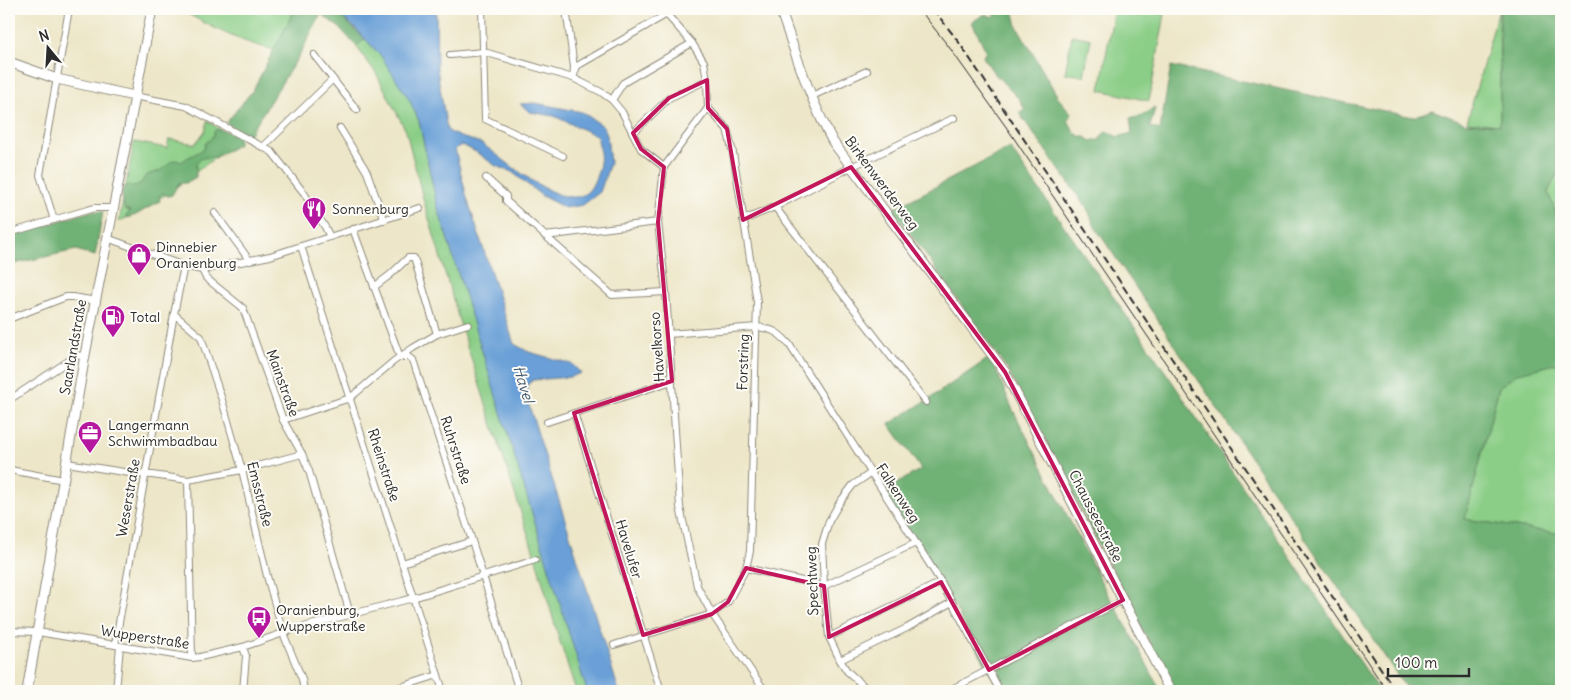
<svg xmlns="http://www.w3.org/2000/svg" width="1570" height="700" viewBox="0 0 1570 700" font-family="Delius,sans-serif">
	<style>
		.green { fill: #8bce87; stroke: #5b7c59 }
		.forest { fill: #70b174; stroke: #4e6e50 }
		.water { fill: #6aa0d7; stroke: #4a6681 }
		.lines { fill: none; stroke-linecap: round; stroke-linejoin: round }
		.street-casing { stroke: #8c887a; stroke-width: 8 }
		.secondary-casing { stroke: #8c887a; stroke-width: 11 }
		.street { stroke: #fff; stroke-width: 6 }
		.secondary { stroke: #fff; stroke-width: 9 }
		.tram { stroke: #2b2b2b; stroke-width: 1 }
		.rail { stroke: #2b2b2b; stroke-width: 2; stroke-dasharray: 8 4; stroke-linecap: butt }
		.marked { fill: none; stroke: #c2185b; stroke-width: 4; stroke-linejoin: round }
		.labels { text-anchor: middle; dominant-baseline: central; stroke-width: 4; stroke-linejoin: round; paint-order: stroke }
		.street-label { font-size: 14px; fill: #2b2b2b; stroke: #fdfcf7 }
		.poi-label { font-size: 14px; fill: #2b2b2b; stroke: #fdfcf7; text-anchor: start }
		.water-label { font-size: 15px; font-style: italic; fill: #445a70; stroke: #fdfcf7 }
	</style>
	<rect width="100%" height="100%" fill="#fdfcf7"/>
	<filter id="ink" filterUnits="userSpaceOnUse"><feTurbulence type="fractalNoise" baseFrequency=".02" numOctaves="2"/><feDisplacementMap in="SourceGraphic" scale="10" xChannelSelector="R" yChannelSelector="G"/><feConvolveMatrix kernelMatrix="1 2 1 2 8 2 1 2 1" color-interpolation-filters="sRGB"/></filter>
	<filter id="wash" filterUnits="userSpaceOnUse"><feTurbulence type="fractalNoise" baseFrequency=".0096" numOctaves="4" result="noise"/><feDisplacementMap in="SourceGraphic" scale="20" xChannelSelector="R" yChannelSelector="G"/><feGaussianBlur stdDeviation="1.12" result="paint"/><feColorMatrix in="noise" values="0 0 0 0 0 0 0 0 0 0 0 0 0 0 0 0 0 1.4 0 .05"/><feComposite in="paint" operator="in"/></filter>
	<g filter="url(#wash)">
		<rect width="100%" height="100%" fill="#ede6c8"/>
		<g class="green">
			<path d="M 179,9 L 295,9 L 275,50 C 238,42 212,27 179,9 Z"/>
			<polygon points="1114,9 1139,9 1165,14 1149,101 1100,90"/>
			<polygon points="1499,9 1500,125 1467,122"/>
			<polygon points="1072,35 1091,39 1084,76 1065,73"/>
			<polygon points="365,39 381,56 409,99 419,121 437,205 587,691 576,691 559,639 535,556 462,330 424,202 406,131 376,73 356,46"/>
			<polygon points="207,121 238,140 170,192 119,222 134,142 167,148 169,139 195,144 205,131"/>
			<polygon points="1561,166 1561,227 1548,192"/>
			<polygon points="1555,364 1561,365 1561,534 1465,519 1499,387 1517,373"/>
		</g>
		<g class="forest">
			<polygon points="295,9 333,9 365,39 356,46 340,28 321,14 300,54 249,135 247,135 226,123 253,90"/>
			<polygon points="995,9 1013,9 1017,26 1059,99 1072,114 1068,120 1074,132 1081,137 1086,137 1091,141 1099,140 1106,131 1118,137 1132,133 1130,118 1139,117 1155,108 1150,127 1160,130 1171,66 1413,117 1432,110 1466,123 1500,125 1500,9 1561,9 1561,166 1548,192 1561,227 1561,365 1555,364 1518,373 1499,387 1465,519 1561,534 1561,691 1408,691 1095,227 1088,210 1019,113 1025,110 1020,100 994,73 983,57 986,51 972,22 985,14 993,17 997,12"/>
			<path d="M 215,130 C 223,129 230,133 238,136 L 239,144 L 216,157 L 202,158 L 196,164 L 196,177 L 186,183 L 179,183 L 172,195 L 168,196 L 162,193 L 159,197 L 160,201 L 136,215 L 127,218 L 126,216 L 130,211 L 125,209 C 123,203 121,195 123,188 L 129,185 C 134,187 138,185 142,182 C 146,171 153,175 161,170 C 169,165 172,156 181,162 C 188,156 198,154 204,148 C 205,147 204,145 205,144 C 210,139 213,138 215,130 Z"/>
			<polygon points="1010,148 1169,377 1380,691 1174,691 1083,513 1007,369 893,209"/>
			<polygon points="92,211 103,212 95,256 76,250 9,265 9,236"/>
			<polygon points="989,358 994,365 1012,408 1108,595 1116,607 1161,691 1000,691 952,602 883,492 921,469 889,424 929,399"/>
		</g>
		<path class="water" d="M 333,9 L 436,9 L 437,69 L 447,130 C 452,133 458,137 464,138 C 470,140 477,141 482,144 C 504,158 574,225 593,184 C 602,165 602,157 597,136 L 554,116 L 530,112 L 520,104 L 535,103 L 582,112 L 603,126 L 607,135 L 610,163 L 600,192 L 583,205 L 565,208 L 542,196 L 512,172 L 496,166 L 476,152 L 462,145 L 455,149 L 467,198 L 514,344 L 529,352 L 572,364 L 581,373 L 570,377 L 533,380 L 527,385 L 527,399 L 619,691 L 587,691 L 437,205 L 419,121 L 409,99 L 381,56 L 355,28 Z"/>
	</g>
	<g filter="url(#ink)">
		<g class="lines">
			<defs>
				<g id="street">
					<polyline points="482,9 485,119 563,156"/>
					<polyline points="566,9 574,67 573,78 601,92 612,100 622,112 641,149 664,167"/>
					<polyline points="662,9 692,43 704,62 707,80 708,108 664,167 658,222 666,292 680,507 697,586 712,614 765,691"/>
					<polyline points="314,55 357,110"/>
					<polyline points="450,55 484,52 573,78 577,66 667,14 671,9"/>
					<polyline points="134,96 186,106 272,152 304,193 325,227 330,237"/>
					<polyline points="812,96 867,71"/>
					<polyline points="612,100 623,83 692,43"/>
					<polyline points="340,128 367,172 384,220"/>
					<polyline points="633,133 669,98 707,80"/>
					<polyline points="263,147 333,79"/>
					<polyline points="486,178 506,196 506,201 612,295 666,292"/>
					<polyline points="775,207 926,402"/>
					<polyline points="215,213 250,261"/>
					<polyline points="54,220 40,175 69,9"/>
					<polyline points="743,220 775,207 851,167 954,118"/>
					<polyline points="353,229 400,357 409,357 413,360 472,541 519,691"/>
					<polyline points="9,233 94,208 113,208"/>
					<polyline points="545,236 658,222"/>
					<polyline points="107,238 184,266 202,270 206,278 243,308 283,420 302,454 309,471 350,614"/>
					<polyline points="301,246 443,691"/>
					<polyline points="202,270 270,256 420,208"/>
					<polyline points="374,287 390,275 408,258 414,258 437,334"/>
					<polyline points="174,314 201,337 222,400 242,470 267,576 283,633 302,679 304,691"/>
					<polyline points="9,319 66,297 73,297 96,301"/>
					<path d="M 668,334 L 757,327 C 773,329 778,332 789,344 L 941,582 L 1000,691"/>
					<polyline points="9,400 76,356 85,355"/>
					<polyline points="574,413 661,691"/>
					<polyline points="283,420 350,398 394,361 413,348 437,334 468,324"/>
					<polyline points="547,422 672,381"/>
					<polyline points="67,463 136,474 152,475 188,480 242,470 302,454"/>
					<polyline points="9,469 15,471 64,480"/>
					<polyline points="188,480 192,658"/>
					<polyline points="402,563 472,541"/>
					<polyline points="746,568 824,586 916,543"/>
					<polyline points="9,631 38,632 192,658 200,657 243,647 292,630 413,598 535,560"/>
					<polyline points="829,637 941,582"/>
					<polyline points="115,645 174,314 184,266"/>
					<polyline points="614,645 712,614 728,602 746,568 750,551 757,302 733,153 727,129 708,108"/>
					<polyline points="243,647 246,656 243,691"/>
					<polyline points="840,660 907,628 952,602"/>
					<polyline points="116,691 120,646"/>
					<polyline points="388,691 438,675"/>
					<polyline points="869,691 847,671 840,660 829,637 824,586 822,544 829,521 840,502 853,485 871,473"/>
					<polyline points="948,691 1123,600"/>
				</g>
				<g id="secondary">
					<path d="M 780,9 C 796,54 810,100 833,142 L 1005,372 L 1170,691"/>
					<polyline points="9,62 57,79 134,96"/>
					<polyline points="27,691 85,355 152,9"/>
				</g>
			</defs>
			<use href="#street" class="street-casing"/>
			<use href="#secondary" class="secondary-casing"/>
			<use href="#street" class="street"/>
			<use href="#secondary" class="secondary"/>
			<polyline class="tram" points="919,9 949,47 1009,131 1387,691"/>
			<polyline class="rail" points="933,9 958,41 1015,126 1396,691"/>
		</g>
	</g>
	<path class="marked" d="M 707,80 L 708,108 L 727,129 L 743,220 L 851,167 L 1005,372 L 1123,600 L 989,670 L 941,582 L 829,637 L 824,586 L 746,568 L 728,602 L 712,614 L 643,635 L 574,413 L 672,381 L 658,222 L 664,167 L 641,149 L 633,133 L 669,98 Z"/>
	<defs>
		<symbol id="restaurant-pin" viewBox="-11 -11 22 30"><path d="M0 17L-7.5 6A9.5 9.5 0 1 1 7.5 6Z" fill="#b5179e" stroke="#fdfcf7"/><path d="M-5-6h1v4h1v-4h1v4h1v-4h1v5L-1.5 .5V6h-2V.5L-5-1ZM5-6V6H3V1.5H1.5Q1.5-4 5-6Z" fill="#fff"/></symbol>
		<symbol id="shop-pin" viewBox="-11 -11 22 30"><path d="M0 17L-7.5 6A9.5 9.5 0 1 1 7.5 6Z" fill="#b5179e" stroke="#fdfcf7"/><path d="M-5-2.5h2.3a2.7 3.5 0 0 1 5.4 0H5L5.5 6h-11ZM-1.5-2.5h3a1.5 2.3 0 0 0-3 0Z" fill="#fff"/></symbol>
		<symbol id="fuel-pin" viewBox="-11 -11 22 30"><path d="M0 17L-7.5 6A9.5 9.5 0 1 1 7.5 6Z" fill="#b5179e" stroke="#fdfcf7"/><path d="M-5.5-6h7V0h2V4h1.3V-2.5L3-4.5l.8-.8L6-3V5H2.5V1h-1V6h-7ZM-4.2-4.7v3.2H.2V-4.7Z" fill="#fff"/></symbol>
		<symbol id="office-pin" viewBox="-11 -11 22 30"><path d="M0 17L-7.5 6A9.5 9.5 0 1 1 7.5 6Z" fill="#b5179e" stroke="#fdfcf7"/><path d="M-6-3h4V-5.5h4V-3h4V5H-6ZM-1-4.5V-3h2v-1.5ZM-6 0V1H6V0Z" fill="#fff"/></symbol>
		<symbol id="bus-pin" viewBox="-11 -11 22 30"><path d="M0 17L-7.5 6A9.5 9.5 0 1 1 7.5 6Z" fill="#b5179e" stroke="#fdfcf7"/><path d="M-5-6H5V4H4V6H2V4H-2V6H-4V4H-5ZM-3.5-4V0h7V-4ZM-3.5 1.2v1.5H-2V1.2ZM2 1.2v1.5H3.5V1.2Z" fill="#fff"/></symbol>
	</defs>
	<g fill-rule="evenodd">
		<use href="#restaurant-pin" x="300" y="195" width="28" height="38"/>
		<use href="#shop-pin" x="125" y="241" width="28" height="38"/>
		<use href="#fuel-pin" x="99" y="303" width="28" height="38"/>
		<use href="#office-pin" x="76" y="419" width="28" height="38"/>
		<use href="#bus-pin" x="245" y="604" width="28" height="38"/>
	</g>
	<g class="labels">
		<g class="street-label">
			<text transform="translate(882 183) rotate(53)">Birkenwerderweg</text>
			<text transform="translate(73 347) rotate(-80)">Saarlandstraße</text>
			<text transform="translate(657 347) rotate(-94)">Havelkorso</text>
			<text transform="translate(743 362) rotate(-88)">Forstring</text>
			<text transform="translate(283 383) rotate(70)">Mainstraße</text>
			<text transform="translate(456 450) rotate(72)">Ruhrstraße</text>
			<text transform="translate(384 465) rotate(72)">Rheinstraße</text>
			<text transform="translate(898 493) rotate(57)">Falkenweg</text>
			<text transform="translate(260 494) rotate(76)">Emsstraße</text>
			<text transform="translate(128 498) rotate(-80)">Weserstraße</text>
			<text transform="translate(1096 516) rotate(63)">Chausseestraße</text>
			<text transform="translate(629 549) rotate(73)">Havelufer</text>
			<text transform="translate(812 581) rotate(-92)">Spechtweg</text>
			<text transform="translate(145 637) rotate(9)">Wupperstraße</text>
		</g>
		<g class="poi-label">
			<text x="332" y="209">Sonnenburg</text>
			<text x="156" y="247">Dinnebier<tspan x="156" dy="16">Oranienburg</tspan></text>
			<text x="130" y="317">Total</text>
			<text x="108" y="425">Langermann<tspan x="108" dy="16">Schwimmbadbau</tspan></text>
			<text x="276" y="610">Oranienburg,<tspan x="276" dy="16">Wupperstraße</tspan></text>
		</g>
		<g class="water-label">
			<text transform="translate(524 384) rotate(73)">Havel</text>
		</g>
	</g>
	<rect width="1570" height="700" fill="none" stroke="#fdfcf7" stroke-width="30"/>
	<g transform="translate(48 48) rotate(342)" stroke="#fdfcf7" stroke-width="4" paint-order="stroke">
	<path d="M0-4L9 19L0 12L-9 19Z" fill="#2b2b2b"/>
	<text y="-8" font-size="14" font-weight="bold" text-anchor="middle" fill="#2b2b2b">N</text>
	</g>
	<path d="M1388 668v8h81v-8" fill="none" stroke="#2b2b2b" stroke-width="2.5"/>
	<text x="1395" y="668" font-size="15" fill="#2b2b2b" stroke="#fdfcf7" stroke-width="4" paint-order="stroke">100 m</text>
</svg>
